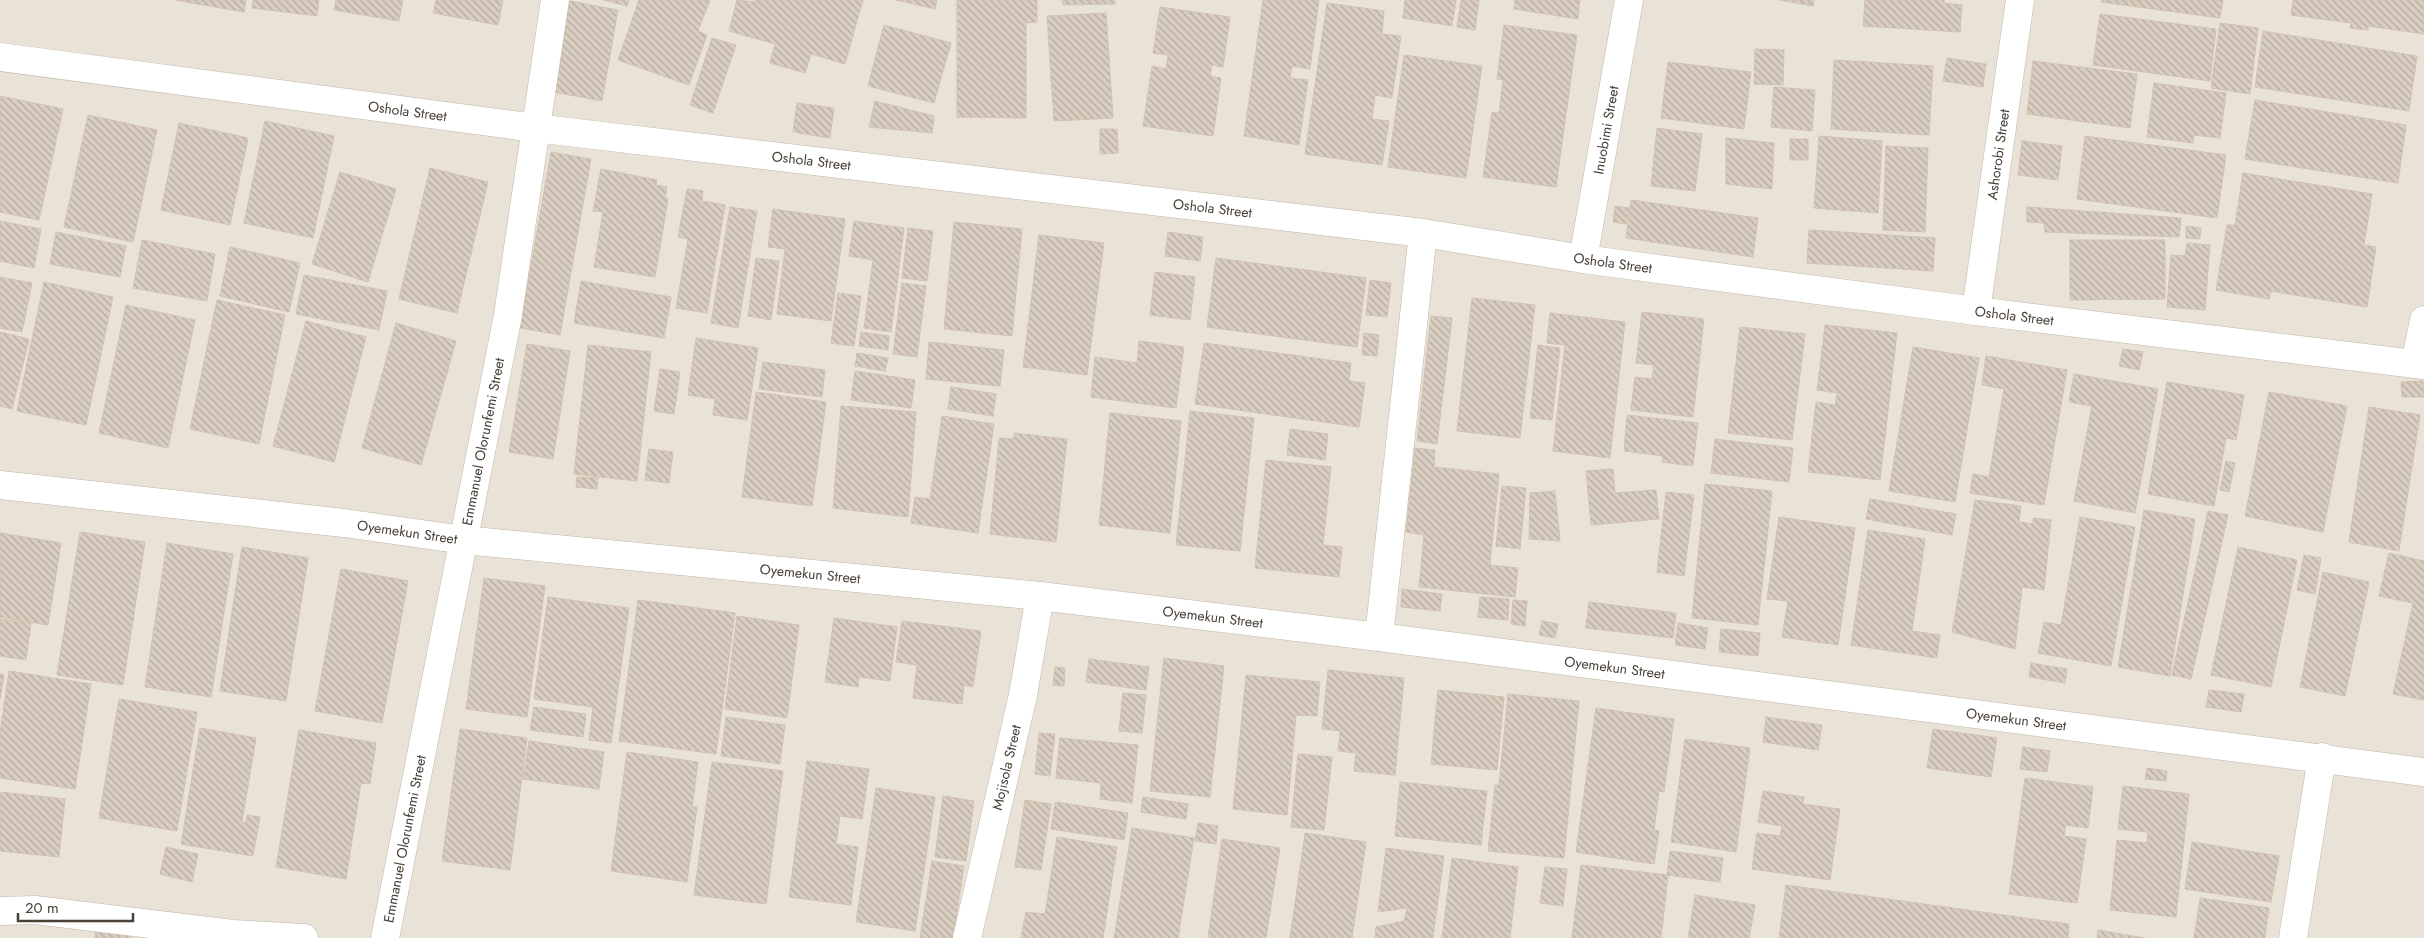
<svg xmlns="http://www.w3.org/2000/svg" width="2424" height="938" viewBox="0 0 2424 938" font-family="Jost,sans-serif">
	<style>
		.residential { fill: #e9e2d7 }
		.building { fill: url(#building-back-hatch); stroke: #d2c2b1 }
		.lines { fill: none; stroke-linecap: round; stroke-linejoin: round }
		.minor-casing { stroke: #c1b7ab; stroke-width: 29 }
		.minor { stroke: #fff; stroke-width: 28 }
		.labels { text-anchor: middle; dominant-baseline: central; stroke-width: 5; stroke-linejoin: round; paint-order: stroke }
		.street-label { font-size: 14px; fill: #494037; stroke: #fff }
	</style>
	<defs>
		<pattern id="building-back-hatch" width="6" height="6" patternUnits="userSpaceOnUse" patternTransform="scale(1.25)"><rect width="6" height="6" fill="#dacec1"/><path d="M-1 5l2 2M0 0l6 6M5-1l2 2" fill="none" stroke="#b3a99e"/></pattern>
	</defs>
	<rect width="100%" height="100%" fill="#f5f0e9"/>
	<rect class="residential" x="0" y="0" width="2424" height="938"/>
	<g class="building">
		<polygon points="175,0 246,0 244,12"/>
		<polygon points="253,0 319,0 317,16 252,8"/>
		<polygon points="336,0 403,0 399,21 334,10"/>
		<polygon points="436,0 503,0 498,25 433,13"/>
		<polygon points="603,0 629,0 627,6"/>
		<polygon points="639,0 710,0 698,31 707,35 689,85 618,60"/>
		<polygon points="737,0 755,2 755,0 863,0 845,64 811,54 805,73 770,63 775,44 729,31"/>
		<polygon points="896,0 937,0 935,9"/>
		<polygon points="957,0 1037,0 1037,22 1026,23 1026,118 957,117"/>
		<polygon points="1062,0 1115,0 1115,4 1063,5"/>
		<polygon points="1263,0 1319,0 1310,69 1292,66 1290,78 1308,80 1299,145 1244,136"/>
		<polygon points="1405,0 1456,0 1452,26 1403,18"/>
		<polygon points="1461,0 1479,0 1475,30 1457,27"/>
		<polygon points="1515,0 1580,0 1578,19 1514,9"/>
		<polygon points="1779,0 1814,0 1813,6"/>
		<polygon points="1865,0 1944,0 1944,3 1962,5 1960,32 1863,26"/>
		<polygon points="2102,0 2223,0 2220,18 2101,2"/>
		<polygon points="2293,0 2424,0 2424,34 2368,26 2368,30 2350,28 2351,23 2291,15"/>
		<polygon points="570,1 618,10 602,101 554,92"/>
		<polygon points="1327,3 1384,11 1382,34 1401,36 1392,98 1375,95 1372,119 1389,121 1382,165 1305,154"/>
		<polygon points="1160,7 1230,17 1223,67 1212,65 1210,76 1221,78 1213,136 1143,126 1152,66 1166,69 1168,55 1153,53"/>
		<polygon points="1106,13 1113,118 1054,121 1047,16"/>
		<polygon points="2100,14 2216,29 2210,81 2093,65"/>
		<polygon points="2220,23 2258,28 2250,94 2211,88"/>
		<polygon points="884,25 951,43 934,103 868,86"/>
		<polygon points="1504,25 1577,35 1556,187 1483,177 1492,112 1499,113 1503,80 1497,79"/>
		<polygon points="2263,31 2417,56 2409,111 2255,87"/>
		<polygon points="712,38 736,45 713,113 690,105"/>
		<polygon points="1755,49 1784,50 1783,85 1754,84"/>
		<polygon points="1404,55 1482,66 1466,178 1388,167"/>
		<polygon points="1947,58 1986,64 1983,87 1943,81"/>
		<polygon points="1834,60 1933,66 1929,135 1831,129"/>
		<polygon points="2033,61 2137,74 2130,128 2027,114"/>
		<polygon points="1668,62 1751,72 1744,129 1661,118"/>
		<polygon points="2154,83 2226,93 2220,138 2194,135 2193,143 2147,137"/>
		<polygon points="1774,87 1815,90 1812,131 1771,127"/>
		<polygon points="0,96 63,109 39,220 0,212"/>
		<polygon points="2255,100 2406,125 2398,183 2245,159"/>
		<polygon points="875,101 934,116 932,133 869,127"/>
		<polygon points="797,103 834,108 830,138 793,132"/>
		<polygon points="88,115 157,130 133,242 64,227"/>
		<polygon points="265,121 334,136 313,238 244,223"/>
		<polygon points="179,123 248,138 230,225 161,210"/>
		<polygon points="1657,128 1702,134 1695,191 1651,186"/>
		<polygon points="1100,129 1117,129 1118,153 1100,154"/>
		<polygon points="1819,136 1882,141 1878,213 1814,208"/>
		<polygon points="2085,136 2226,155 2217,218 2077,199"/>
		<polygon points="1726,138 1774,143 1772,189 1726,184"/>
		<rect x="1790" y="139" width="18" height="21"/>
		<polygon points="2022,141 2062,146 2058,180 2018,175"/>
		<polygon points="1886,146 1928,148 1925,232 1883,230"/>
		<polygon points="551,152 591,159 560,335 520,328"/>
		<polygon points="430,168 488,182 457,313 399,299"/>
		<polygon points="601,169 657,180 656,185 667,187 665,199 668,199 655,277 594,267 603,212 593,211"/>
		<polygon points="340,172 396,189 368,282 312,264"/>
		<polygon points="2243,173 2372,194 2364,245 2376,247 2367,307 2271,291 2269,299 2216,290 2227,225 2235,225"/>
		<polygon points="687,189 703,191 702,201 725,205 707,313 676,308 688,239 678,237"/>
		<polygon points="1631,200 1758,218 1753,257 1626,238"/>
		<polygon points="1615,206 1629,208 1626,224 1613,222"/>
		<polygon points="730,207 757,211 738,328 711,323"/>
		<polygon points="2027,207 2181,218 2179,237 2045,232 2044,223 2027,222"/>
		<polygon points="773,209 845,219 831,321 777,314 785,249 768,247"/>
		<polygon points="0,221 41,229 34,268 0,261"/>
		<polygon points="854,221 904,228 891,332 864,328 873,260 849,256"/>
		<polygon points="954,222 1022,229 1012,336 944,329"/>
		<polygon points="2186,226 2201,228 2200,239 2186,238"/>
		<polygon points="908,228 933,231 927,281 902,278"/>
		<polygon points="1809,230 1935,238 1933,271 1807,263"/>
		<polygon points="56,232 126,246 120,277 50,264"/>
		<polygon points="1168,232 1203,237 1200,261 1165,256"/>
		<polygon points="1039,235 1104,243 1087,375 1023,367"/>
		<polygon points="142,240 215,254 207,301 133,288"/>
		<polygon points="2070,240 2165,240 2165,299 2070,300"/>
		<polygon points="2187,243 2210,245 2205,310 2167,307 2171,255 2185,256"/>
		<polygon points="230,247 300,263 289,312 220,296"/>
		<polygon points="756,258 779,261 771,320 748,316"/>
		<polygon points="1216,258 1366,278 1357,347 1207,327"/>
		<polygon points="1155,272 1195,277 1190,320 1150,315"/>
		<polygon points="304,275 387,291 379,330 296,314"/>
		<polygon points="0,277 32,283 22,332 0,328"/>
		<polygon points="1370,280 1391,283 1387,317 1366,315"/>
		<polygon points="581,281 671,297 664,338 574,323"/>
		<polygon points="44,282 113,297 86,425 17,411"/>
		<polygon points="902,283 926,286 917,357 893,354"/>
		<polygon points="838,293 861,296 854,346 831,343"/>
		<polygon points="1472,298 1535,305 1520,438 1457,431"/>
		<polygon points="217,300 285,315 259,444 190,429"/>
		<polygon points="126,305 195,320 168,448 99,433"/>
		<polygon points="1642,312 1704,319 1693,417 1631,410 1635,377 1652,379 1654,365 1636,363"/>
		<polygon points="1550,313 1625,322 1610,458 1553,451 1565,345 1547,343"/>
		<polygon points="1431,316 1452,318 1437,444 1417,441"/>
		<polygon points="306,321 366,337 334,462 273,446"/>
		<polygon points="396,323 456,341 421,465 362,448"/>
		<polygon points="1825,325 1897,333 1880,480 1808,472 1816,402 1835,405 1837,393 1817,390"/>
		<polygon points="1740,327 1805,334 1792,440 1728,433"/>
		<polygon points="0,332 29,339 12,409 0,406"/>
		<polygon points="861,332 889,336 888,350 859,346"/>
		<polygon points="1364,333 1379,335 1377,356 1362,355"/>
		<polygon points="696,338 758,348 747,420 713,415 715,399 688,395"/>
		<polygon points="1139,341 1184,347 1176,408 1091,397 1095,357 1137,363"/>
		<polygon points="929,342 1004,350 1000,386 926,379"/>
		<polygon points="1204,343 1351,363 1349,381 1365,383 1359,427 1195,404"/>
		<polygon points="527,344 570,351 553,459 509,452"/>
		<polygon points="588,345 651,352 637,481 574,474"/>
		<polygon points="1538,345 1560,348 1552,420 1530,418"/>
		<polygon points="1913,347 1979,358 1955,502 1889,491"/>
		<polygon points="2123,349 2143,352 2139,370 2119,366"/>
		<polygon points="857,353 888,358 885,371 855,366"/>
		<polygon points="1986,356 2067,370 2044,505 1970,493 1973,474 1989,477 2004,389 1982,385"/>
		<polygon points="763,362 825,370 822,397 759,389"/>
		<polygon points="660,369 680,372 674,414 654,411"/>
		<polygon points="855,371 915,380 911,408 851,400"/>
		<polygon points="2074,374 2158,389 2135,513 2074,501 2092,406 2069,402"/>
		<polygon points="2423,381 2424,397 2402,397 2401,382"/>
		<polygon points="2167,382 2244,395 2236,440 2226,438 2214,506 2148,494"/>
		<polygon points="951,387 996,394 993,416 948,409"/>
		<polygon points="756,392 826,402 812,506 742,497"/>
		<polygon points="2269,392 2347,406 2323,532 2245,516"/>
		<polygon points="841,406 916,412 908,517 833,508"/>
		<polygon points="2369,407 2420,415 2399,551 2349,542"/>
		<polygon points="1190,411 1254,418 1240,551 1176,545"/>
		<polygon points="1110,413 1181,421 1170,533 1099,525"/>
		<polygon points="1627,415 1698,423 1693,466 1662,462 1663,456 1624,451"/>
		<polygon points="942,416 994,424 978,533 911,523 915,497 930,499"/>
		<polygon points="1290,429 1328,434 1325,460 1287,455"/>
		<polygon points="1014,433 1067,439 1056,542 990,534 999,438 1014,439"/>
		<polygon points="1715,439 1793,448 1789,482 1711,473"/>
		<polygon points="1415,448 1435,450 1434,467 1499,474 1490,565 1518,568 1515,597 1419,587 1424,535 1406,532"/>
		<polygon points="649,449 673,452 669,483 645,480"/>
		<polygon points="1266,460 1331,467 1323,545 1342,547 1339,577 1255,568"/>
		<polygon points="2226,461 2235,463 2229,492 2220,490"/>
		<polygon points="1613,469 1615,493 1656,490 1659,519 1591,525 1586,471"/>
		<polygon points="577,477 598,478 597,489 576,487"/>
		<polygon points="1705,484 1772,491 1758,625 1692,618"/>
		<polygon points="1502,486 1526,488 1520,549 1496,546"/>
		<polygon points="1555,491 1560,541 1529,539 1530,493"/>
		<polygon points="1666,492 1694,495 1684,576 1657,572"/>
		<polygon points="1870,499 1956,514 1952,535 1866,519"/>
		<polygon points="1975,500 2021,506 2019,522 2033,524 2033,518 2051,520 2044,590 2022,587 2015,649 1952,632"/>
		<polygon points="2144,510 2195,519 2170,676 2118,667"/>
		<polygon points="2208,511 2228,515 2191,679 2172,675"/>
		<polygon points="1779,517 1855,528 1838,645 1782,637 1788,601 1767,599"/>
		<polygon points="2080,517 2135,527 2111,666 2038,653 2044,622 2061,625"/>
		<polygon points="1868,530 1925,539 1912,631 1940,635 1937,658 1851,645"/>
		<polygon points="80,532 145,542 123,685 57,675"/>
		<polygon points="0,533 61,543 48,625 0,617"/>
		<polygon points="167,543 233,554 211,697 145,687"/>
		<polygon points="242,547 308,558 286,701 220,691"/>
		<polygon points="2238,547 2297,560 2271,687 2211,675"/>
		<polygon points="2389,553 2424,561 2424,700 2393,694 2413,603 2379,596"/>
		<polygon points="2304,555 2321,558 2315,594 2297,590"/>
		<polygon points="341,569 408,581 382,723 315,711"/>
		<polygon points="2323,572 2369,582 2345,696 2300,687"/>
		<polygon points="484,578 545,586 527,717 466,709"/>
		<polygon points="1402,589 1442,594 1440,611 1401,607"/>
		<polygon points="548,597 629,608 611,743 589,740 593,707 534,699"/>
		<polygon points="1480,597 1509,599 1508,620 1478,617"/>
		<polygon points="638,600 735,613 716,754 619,741"/>
		<polygon points="1513,600 1527,601 1525,626 1511,624"/>
		<polygon points="1589,602 1676,613 1673,638 1586,628"/>
		<polygon points="737,616 799,625 787,718 725,709"/>
		<polygon points="834,618 897,627 890,681 859,677 858,687 825,682"/>
		<polygon points="0,619 31,623 26,660 0,656"/>
		<polygon points="902,621 981,631 973,687 964,685 962,704 913,698 917,665 896,662"/>
		<polygon points="1542,621 1558,624 1555,638 1539,635"/>
		<polygon points="1678,623 1708,628 1705,649 1675,645"/>
		<polygon points="1721,629 1760,633 1758,656 1719,652"/>
		<polygon points="1164,658 1224,666 1210,797 1150,791"/>
		<polygon points="1089,659 1149,667 1146,690 1086,682"/>
		<polygon points="2031,663 2067,669 2065,683 2029,677"/>
		<polygon points="1055,667 1065,668 1064,686 1053,685"/>
		<polygon points="1328,670 1404,678 1395,775 1354,771 1356,753 1338,751 1340,731 1322,729"/>
		<polygon points="9,671 91,684 75,789 0,778 0,732"/>
		<polygon points="0,674 4,675 0,699"/>
		<polygon points="1246,675 1320,682 1317,716 1296,715 1287,815 1233,809"/>
		<polygon points="1438,690 1504,697 1497,770 1431,764"/>
		<polygon points="2209,690 2244,694 2241,712 2206,707"/>
		<polygon points="1123,693 1146,695 1142,733 1119,731"/>
		<polygon points="1508,694 1579,701 1564,858 1488,851 1495,785 1499,785"/>
		<polygon points="119,699 197,712 177,831 99,818"/>
		<polygon points="534,707 586,714 583,737 530,730"/>
		<polygon points="1596,708 1674,719 1664,792 1659,791 1654,830 1659,831 1654,864 1576,852"/>
		<polygon points="726,717 785,725 780,764 721,756"/>
		<polygon points="1766,717 1822,725 1818,750 1763,742"/>
		<polygon points="200,728 256,738 242,822 246,823 247,815 260,817 253,856 181,844"/>
		<polygon points="460,729 527,738 510,870 442,861"/>
		<polygon points="1933,729 1997,738 1991,777 1927,768"/>
		<polygon points="299,730 376,743 370,784 361,783 346,879 276,867"/>
		<polygon points="1039,733 1055,734 1050,776 1035,774"/>
		<polygon points="1060,738 1138,745 1132,803 1100,799 1101,783 1056,778"/>
		<polygon points="1685,739 1750,748 1736,852 1671,842"/>
		<polygon points="529,741 604,752 599,789 523,779"/>
		<polygon points="2023,747 2050,751 2047,772 2020,769"/>
		<polygon points="627,752 698,762 692,807 697,807 687,882 611,871"/>
		<polygon points="1298,754 1332,757 1324,830 1291,827"/>
		<polygon points="807,761 869,769 862,819 840,816 836,844 858,847 851,905 789,897"/>
		<polygon points="712,762 783,771 766,904 694,895"/>
		<polygon points="2147,768 2167,771 2166,781 2145,779"/>
		<polygon points="2025,778 2093,787 2088,828 2066,825 2064,836 2086,839 2077,903 2009,894"/>
		<polygon points="1400,782 1487,791 1481,845 1395,836"/>
		<polygon points="2123,786 2189,794 2176,917 2110,910 2117,840 2147,843 2148,832 2118,829"/>
		<polygon points="876,788 935,797 915,931 856,922"/>
		<polygon points="1763,791 1804,797 1803,804 1840,809 1830,880 1752,869 1757,833 1780,836 1782,826 1758,822"/>
		<polygon points="0,792 65,799 59,857 0,851"/>
		<polygon points="943,796 974,801 966,861 935,857"/>
		<polygon points="1143,797 1188,804 1186,819 1141,812"/>
		<polygon points="1025,800 1051,804 1041,870 1015,867"/>
		<polygon points="1055,802 1128,813 1124,840 1051,829"/>
		<polygon points="1198,823 1218,826 1216,844 1195,841"/>
		<polygon points="1132,828 1194,838 1178,938 1114,938"/>
		<polygon points="1305,833 1366,842 1352,938 1290,938"/>
		<polygon points="1057,837 1117,847 1103,938 1021,938 1026,912 1045,914"/>
		<polygon points="1222,839 1280,848 1266,938 1208,938"/>
		<polygon points="2192,842 2279,856 2271,902 2185,889"/>
		<polygon points="166,847 198,854 192,882 160,874"/>
		<polygon points="1386,848 1444,856 1433,938 1375,938 1376,927 1404,921 1407,908 1378,912"/>
		<polygon points="1670,851 1723,858 1720,882 1667,875"/>
		<polygon points="1452,858 1518,867 1510,938 1442,938"/>
		<polygon points="932,861 964,866 953,938 920,938"/>
		<polygon points="1581,865 1668,875 1661,938 1572,938"/>
		<polygon points="1545,867 1567,869 1563,906 1540,903"/>
		<polygon points="1786,885 2069,924 2068,938 1779,938"/>
		<polygon points="1695,895 1755,905 1749,938 1688,938"/>
		<polygon points="2200,898 2269,908 2265,938 2194,938"/>
		<polygon points="96,927 131,928 131,938 95,938"/>
		<polygon points="2098,930 2145,938 2097,938"/>
	</g>
	<g class="lines">
		<defs>
			<g id="minor">
				<path id="s1" d="M 0,57 L 535,128 L 1423,233 L 1583,259 L 1976,311 L 2424,365"/>
				<path id="s2" d="M 1583,259 L 1629,0"/>
				<path id="s3" d="M 1976,311 L 2020,0"/>
				<polyline points="2415,364 2424,320"/>
				<path id="s4" d="M 0,485 L 344,523 L 464,540 L 1040,596 L 1379,637 L 2424,772"/>
				<polyline points="1379,637 1423,233"/>
				<polyline points="0,911 35,910 233,934 304,938"/>
				<path id="s5" d="M 385,938 L 508,315 L 555,0"/>
				<path id="s6" d="M 967,938 L 1023,695 L 1040,596"/>
				<polyline points="2293,938 2322,757"/>
			</g>
		</defs>
		<use href="#minor" class="minor-casing"/>
		<use href="#minor" class="minor"/>
	</g>
	<g class="labels">
		<g class="street-label">
			<text stroke="none"><textPath href="#s1" startOffset="411">Oshola Street</textPath></text>
			<text stroke="none"><textPath href="#s2" startOffset="131">Inuobimi Street</textPath></text>
			<text stroke="none"><textPath href="#s3" startOffset="158">Ashorobi Street</textPath></text>
			<text stroke="none"><textPath href="#s1" startOffset="818">Oshola Street</textPath></text>
			<text stroke="none"><textPath href="#s1" startOffset="1222">Oshola Street</textPath></text>
			<text stroke="none"><textPath href="#s1" startOffset="1626">Oshola Street</textPath></text>
			<text stroke="none"><textPath href="#s1" startOffset="2031">Oshola Street</textPath></text>
			<text stroke="none"><textPath href="#s5" startOffset="506">Emmanuel Olorunfemi Street</textPath></text>
			<text stroke="none"><textPath href="#s4" startOffset="410">Oyemekun Street</textPath></text>
			<text stroke="none"><textPath href="#s4" startOffset="815">Oyemekun Street</textPath></text>
			<text stroke="none"><textPath href="#s4" startOffset="1220">Oyemekun Street</textPath></text>
			<text stroke="none"><textPath href="#s4" startOffset="1625">Oyemekun Street</textPath></text>
			<text stroke="none"><textPath href="#s4" startOffset="2030">Oyemekun Street</textPath></text>
			<text stroke="none"><textPath href="#s6" startOffset="175">Mojisola Street</textPath></text>
			<text stroke="none"><textPath href="#s5" startOffset="101">Emmanuel Olorunfemi Street</textPath></text>
		</g>
	</g>
	<path d="M18 913v8h115v-8" fill="none" stroke="#494037" stroke-width="2.5"/>
	<text x="25" y="913" font-size="15" fill="#494037" stroke="#ffffff" stroke-width="4" paint-order="stroke">20 m</text>
</svg>
